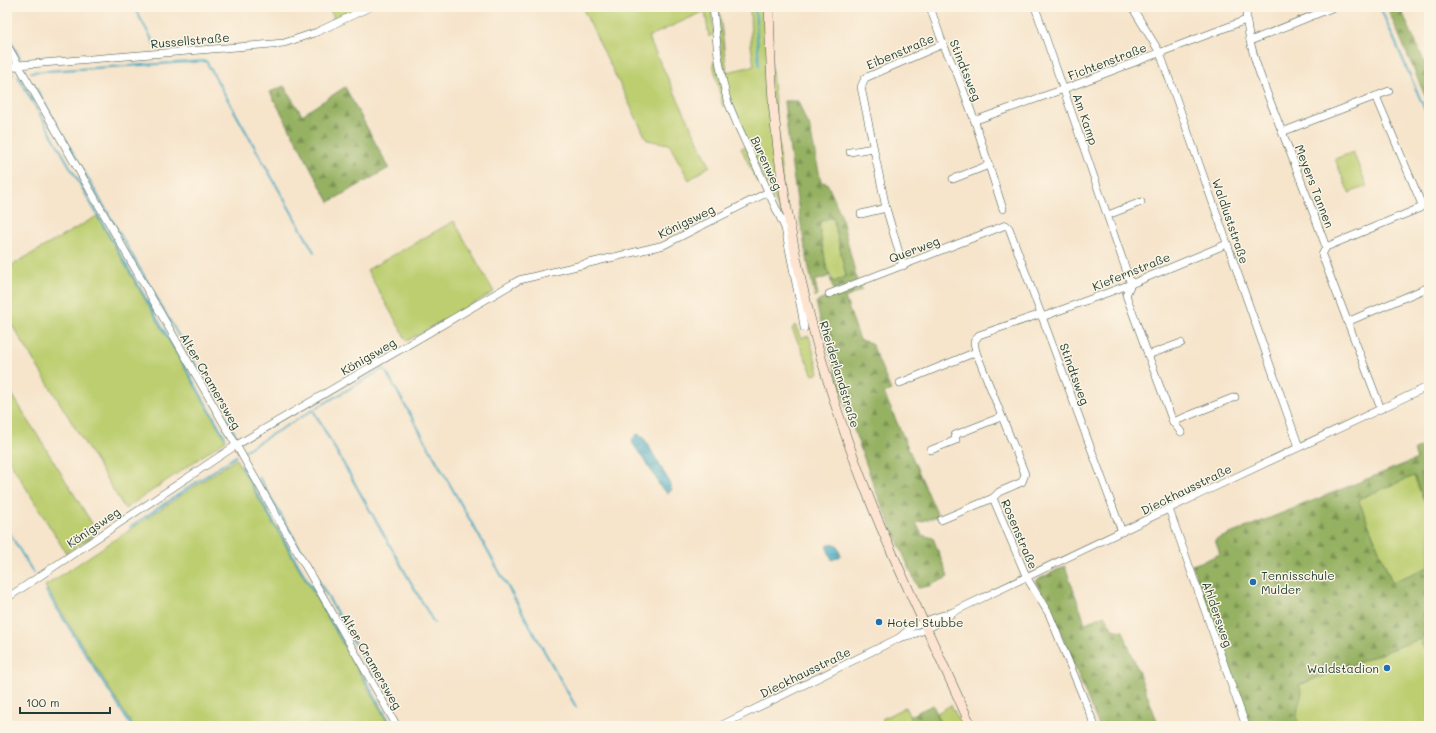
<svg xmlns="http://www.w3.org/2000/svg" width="1436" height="733" viewBox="0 0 1436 733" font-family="Mali,sans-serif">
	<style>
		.green { fill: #bcce70; stroke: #6e8652 }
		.forest { fill: url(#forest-firs); stroke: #5a774b }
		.water { fill: url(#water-waves); stroke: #30737b }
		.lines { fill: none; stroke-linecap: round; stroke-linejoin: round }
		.stream { stroke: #42a9c2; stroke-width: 2 }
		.street-casing { stroke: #3f564b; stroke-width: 8 }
		.secondary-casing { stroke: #3f564b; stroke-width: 10 }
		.street { stroke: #fff; stroke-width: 7 }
		.secondary { stroke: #fde4d0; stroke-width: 9 }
		.poi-dot { fill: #1f6fb2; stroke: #fcf5e5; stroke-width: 1.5 }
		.labels { text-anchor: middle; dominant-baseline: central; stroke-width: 3; stroke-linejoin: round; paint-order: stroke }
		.street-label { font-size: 12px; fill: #1f3d34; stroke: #fcf5e5 }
		.poi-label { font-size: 12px; fill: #1f3d34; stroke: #fcf5e5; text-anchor: start }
	</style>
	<defs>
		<pattern id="forest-firs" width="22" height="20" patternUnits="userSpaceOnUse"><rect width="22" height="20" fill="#95b162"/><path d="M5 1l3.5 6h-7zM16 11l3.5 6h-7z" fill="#799152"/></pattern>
		<pattern id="water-waves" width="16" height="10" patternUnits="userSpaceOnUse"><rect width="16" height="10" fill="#42a9c2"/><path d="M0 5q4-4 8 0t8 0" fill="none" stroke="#378b9e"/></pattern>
	</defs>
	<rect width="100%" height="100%" fill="#fcf5e5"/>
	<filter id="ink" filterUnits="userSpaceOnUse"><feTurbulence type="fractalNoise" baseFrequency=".025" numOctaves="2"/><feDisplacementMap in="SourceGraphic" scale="8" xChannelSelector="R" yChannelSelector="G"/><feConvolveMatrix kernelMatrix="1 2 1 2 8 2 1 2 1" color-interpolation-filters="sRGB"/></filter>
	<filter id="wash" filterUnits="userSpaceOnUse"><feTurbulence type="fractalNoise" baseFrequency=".012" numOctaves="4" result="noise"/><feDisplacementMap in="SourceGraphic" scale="16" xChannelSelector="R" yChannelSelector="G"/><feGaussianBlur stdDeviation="0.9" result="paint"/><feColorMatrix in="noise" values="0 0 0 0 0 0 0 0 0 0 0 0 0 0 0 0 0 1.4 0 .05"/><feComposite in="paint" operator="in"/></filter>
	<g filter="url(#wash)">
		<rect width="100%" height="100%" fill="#f6e4cb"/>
		<g class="green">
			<polygon points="328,7 365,7 336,21"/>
			<polygon points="582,7 711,7 714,33 709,37 705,11 648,37 710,166 689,180 669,144 647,140"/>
			<polygon points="715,7 719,7 727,72 754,66 751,45 750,7 766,7 786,224 737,121 725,85"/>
			<polygon points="715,62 717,62 727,105 723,107 713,63"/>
			<polygon points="745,147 760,180 757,182 741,148"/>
			<polygon points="1353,152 1367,186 1349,193 1335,159"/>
			<polygon points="97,216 226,440 125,509 7,317 7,268"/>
			<polygon points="833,217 846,276 834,282 827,270 819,227 821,221"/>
			<polygon points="454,221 494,292 407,341 367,270"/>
			<polygon points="795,325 801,338 809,336 819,373 813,375 792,329"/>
			<polygon points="7,386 98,533 66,553 7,457"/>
			<polygon points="236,459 390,726 133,726 45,586"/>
			<polygon points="1429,470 1429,495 1420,473"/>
			<polygon points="1414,475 1429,513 1429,567 1392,582 1358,499"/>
			<path d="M 1419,639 L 1423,647 L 1429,650 L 1429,723 L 1420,726 L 1298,726 C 1293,710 1304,699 1299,685 Z"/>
			<polygon points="951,705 962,726 942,726 937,713"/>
			<polygon points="905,707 914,726 880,726 884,724 882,719"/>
		</g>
		<g class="forest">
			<polygon points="1387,7 1400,7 1429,72 1429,105"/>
			<polygon points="284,86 302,115 345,87 389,168 329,202 270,92"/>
			<path d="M 784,101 L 798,101 L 806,121 L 809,124 L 821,182 L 827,183 L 841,215 L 857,281 L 834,291 L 830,278 L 834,282 L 846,276 L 833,217 L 821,221 L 819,227 L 827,270 L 830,276 L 815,281 L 818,295 L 815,297 C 801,232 791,167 784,101 Z"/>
			<polygon points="860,284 862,290 845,298 860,340 871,343 891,390 884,393 938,516 916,523 922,535 933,538 948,577 929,586 918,588 877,494 846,408 819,315 816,302"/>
			<polygon points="1429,443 1429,470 1420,474 1429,495 1429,513 1414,476 1358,499 1392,582 1429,567 1429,650 1423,647 1419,639 1299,685 1302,693 1297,712 1298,726 1251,726 1192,565 1204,561 1220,554 1215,540 1417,459 1414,450"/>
			<polygon points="1065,566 1085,623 1105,615 1112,629 1123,631 1159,726 1099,726 1051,609 1035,581"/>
			<polygon points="933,705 942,726 914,726 909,716"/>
		</g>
		<g class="water">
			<polygon points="637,434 643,436 667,478 672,490 668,493 660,487 656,478 633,444 632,440"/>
			<path d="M 833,543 C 840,546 838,549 841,556 L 832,560 L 826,546 Z"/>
		</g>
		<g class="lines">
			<g class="stream">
				<polyline points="134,7 155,45"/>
				<polyline points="755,7 759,66"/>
				<polyline points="1380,7 1429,119"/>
				<polyline points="7,36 20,58"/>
				<polyline points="31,72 206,61 314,252"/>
				<polyline points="18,76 225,437"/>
				<polyline points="7,78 13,74"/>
				<polyline points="33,83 238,439"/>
				<polyline points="313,410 383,369 385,370 576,707"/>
				<polyline points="244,451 313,410 434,623"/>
				<polyline points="241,466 392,726"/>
				<polyline points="259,477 402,726"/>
				<polyline points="130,527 236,456"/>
				<polyline points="7,529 34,574"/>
				<polyline points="46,591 131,726"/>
			</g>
		</g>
	</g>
	<g filter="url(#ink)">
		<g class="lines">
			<defs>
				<g id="street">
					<polyline points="713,7 718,55 722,77 727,100 737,124 785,228 802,314 804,328"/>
					<polyline points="930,7 943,44 958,76 974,119 1003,209"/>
					<polyline points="1035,7 1131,284 1126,295 1173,422 1181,432"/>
					<polyline points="1132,7 1160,53 1299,447"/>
					<path d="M 1246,7 C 1246,47 1265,87 1279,124 C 1295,165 1311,206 1326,247 L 1322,255 L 1381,409"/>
					<polyline points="1250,41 1334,7"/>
					<polyline points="7,45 397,726"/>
					<polyline points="7,70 18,65 284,43 317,32 370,7"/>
					<polyline points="1376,96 1389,91"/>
					<polyline points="974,119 979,119 1064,89 1246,20"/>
					<polyline points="1282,132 1376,96 1422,205 1420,208 1326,247"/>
					<polyline points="850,152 873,148"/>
					<polyline points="953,179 989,165"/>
					<polyline points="861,214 886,208"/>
					<polyline points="1108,215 1141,202"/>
					<polyline points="903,266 886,208 861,87 865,78 943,44"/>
					<polyline points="829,294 1006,225 1009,228 1122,532"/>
					<polyline points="1041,314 979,335 974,342 976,352 1025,474 1022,482 999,492 993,498 1027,578 1049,614 1095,726"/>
					<polyline points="1042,317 1131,284 1227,244"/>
					<polyline points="1347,322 1429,287"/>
					<polyline points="1148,355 1181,343"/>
					<polyline points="900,383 976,352"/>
					<polyline points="1173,422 1235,397"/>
					<polyline points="931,450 956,440 955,435 1001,417"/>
					<polyline points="1169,509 1246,726"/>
					<polyline points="941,520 993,498"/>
					<polyline points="7,598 235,446 519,280 664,245 768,192"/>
					<polyline points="899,638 913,626 934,618 953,612 1204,492 1429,386"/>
					<path d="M 720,726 L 899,638 C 919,634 934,627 950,615"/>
				</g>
				<path id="secondary" d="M 769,7 C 770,42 771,78 774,113 C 787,248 822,382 873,508 C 903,582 939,653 971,726"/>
			</defs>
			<use href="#street" class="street-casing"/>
			<use href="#secondary" class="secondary-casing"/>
			<use href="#street" class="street"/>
			<use href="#secondary" class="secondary"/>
		</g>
	</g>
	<g class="poi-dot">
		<circle cx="1253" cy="582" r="4"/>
		<circle cx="879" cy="622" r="4"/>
		<circle cx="1387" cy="668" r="4"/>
	</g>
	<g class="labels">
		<g class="street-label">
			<text transform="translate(190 40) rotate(-5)">Russellstraße</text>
			<text transform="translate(900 51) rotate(-23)">Eibenstraße</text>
			<text transform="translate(1107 61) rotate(-21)">Fichtenstraße</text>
			<text transform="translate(966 70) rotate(68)">Stindtsweg</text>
			<text transform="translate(1086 119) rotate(71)">Am Kamp</text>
			<text transform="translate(767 163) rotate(65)">Burenweg</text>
			<text transform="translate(1315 186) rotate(69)">Meyers Tannen</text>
			<text transform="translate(686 221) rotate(-26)">Königsweg</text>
			<text transform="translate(1231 221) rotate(71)">Waldluststraße</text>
			<text transform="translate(914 249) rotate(-21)">Querweg</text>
			<text transform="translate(1131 271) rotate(-22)">Kiefernstraße</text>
			<text transform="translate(368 356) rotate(-30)">Königsweg</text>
			<text transform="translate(840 374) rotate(73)">Rheiderlandstraße</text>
			<text transform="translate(1075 374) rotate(70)">Stindtsweg</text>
			<text transform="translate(211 381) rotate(60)">Alter Cramersweg</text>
			<text transform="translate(1186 489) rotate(-26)">Dieckhausstraße</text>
			<text transform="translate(93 527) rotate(-34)">Königsweg</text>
			<text transform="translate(1020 534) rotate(67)">Rosenstraße</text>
			<text transform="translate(1218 614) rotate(71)">Ahldersweg</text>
			<text transform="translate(372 661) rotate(60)">Alter Cramersweg</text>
			<text transform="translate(805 672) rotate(-26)">Dieckhausstraße</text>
		</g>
		<g class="poi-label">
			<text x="1261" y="575">Tennisschule<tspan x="1261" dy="14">Mulder</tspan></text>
			<text x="887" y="622">Hotel Stubbe</text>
			<text x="1379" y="668" text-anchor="end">Waldstadion</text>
		</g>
	</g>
	<rect width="1436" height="733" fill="none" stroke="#fcf5e5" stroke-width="24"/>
	<path d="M20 707v6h90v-6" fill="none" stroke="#1f3d34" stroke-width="2"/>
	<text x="26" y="707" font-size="12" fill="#1f3d34" stroke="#fcf5e5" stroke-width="3" paint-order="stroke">100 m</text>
</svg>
